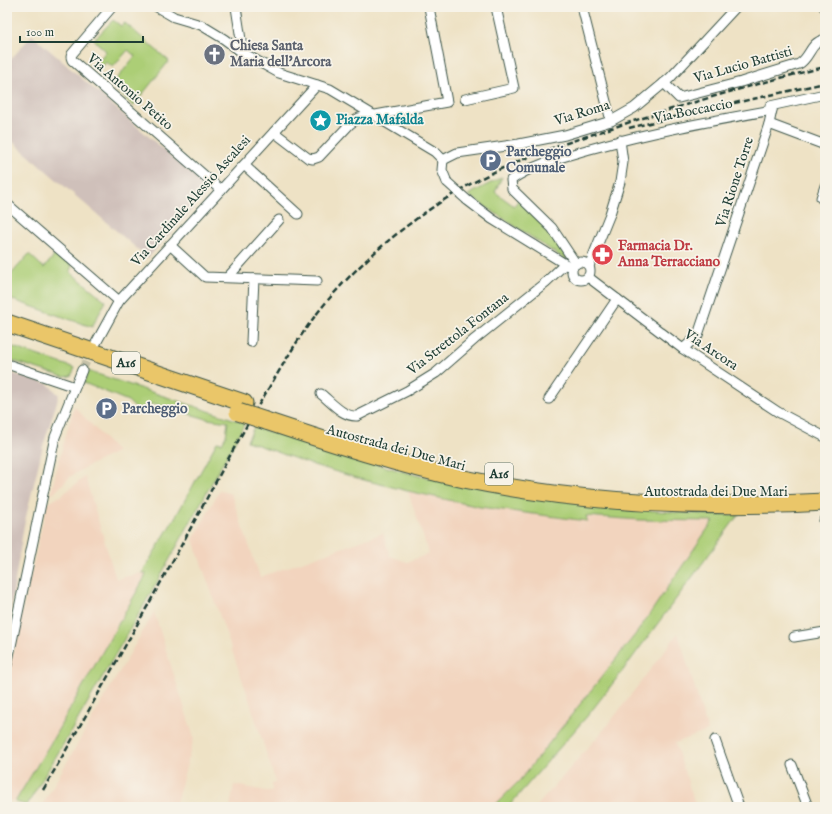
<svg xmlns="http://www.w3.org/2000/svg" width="832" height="814" viewBox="0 0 832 814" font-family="'IM FELL English',serif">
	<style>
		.built { fill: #f2d4be }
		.industrial { fill: #cfc0ba }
		.green { fill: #acce76; stroke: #668655 }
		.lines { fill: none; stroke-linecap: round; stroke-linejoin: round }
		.street-tunnel { stroke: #c5c1a8; stroke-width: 9; stroke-dasharray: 9 4.5; stroke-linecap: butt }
		.street-casing { stroke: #3e564a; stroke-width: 11 }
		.highway-casing { stroke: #3e564a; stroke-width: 19 }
		.street { stroke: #fff; stroke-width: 9 }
		.highway { stroke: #eac669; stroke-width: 17 }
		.rail { stroke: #1f3d34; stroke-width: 2.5; stroke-dasharray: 6 3; stroke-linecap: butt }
		.street-bridge-casing { stroke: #3e564a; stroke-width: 11; stroke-linecap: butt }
		.highway-bridge-casing { stroke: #3e564a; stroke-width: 19; stroke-linecap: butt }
		.street-bridge { stroke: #fff; stroke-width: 9 }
		.highway-bridge { stroke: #eac669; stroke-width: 17 }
		.labels { text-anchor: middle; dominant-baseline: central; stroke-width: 3.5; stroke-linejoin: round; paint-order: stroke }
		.shield { fill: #f7f3e8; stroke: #60746a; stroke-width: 1 }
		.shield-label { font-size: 13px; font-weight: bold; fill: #1f3d34 }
		.worship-label { font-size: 14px; font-weight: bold; fill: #5b616d; stroke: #f7f3e8; text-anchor: start }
		.street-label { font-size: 14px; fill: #1f3d34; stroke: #f7f3e8 }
		.culture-label { font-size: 14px; font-weight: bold; fill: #0d838f; stroke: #f7f3e8; text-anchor: start }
		.service-label { font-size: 14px; font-weight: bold; fill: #4e5e75; stroke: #f7f3e8; text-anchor: start }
		.health-label { font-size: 14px; font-weight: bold; fill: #be3a42; stroke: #f7f3e8; text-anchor: start }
	</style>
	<rect width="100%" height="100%" fill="#f7f3e8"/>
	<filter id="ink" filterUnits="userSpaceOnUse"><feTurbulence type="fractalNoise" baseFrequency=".025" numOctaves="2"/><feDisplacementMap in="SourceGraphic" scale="8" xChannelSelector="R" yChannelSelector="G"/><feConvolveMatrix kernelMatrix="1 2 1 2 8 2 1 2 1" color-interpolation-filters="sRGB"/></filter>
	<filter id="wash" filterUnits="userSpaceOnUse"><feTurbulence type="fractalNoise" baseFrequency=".012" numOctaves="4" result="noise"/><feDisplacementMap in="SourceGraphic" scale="16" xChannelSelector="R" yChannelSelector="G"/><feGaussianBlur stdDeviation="0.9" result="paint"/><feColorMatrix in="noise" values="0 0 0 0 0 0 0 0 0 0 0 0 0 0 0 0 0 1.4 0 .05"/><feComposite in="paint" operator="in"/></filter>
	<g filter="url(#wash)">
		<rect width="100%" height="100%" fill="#eee2c5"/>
		<g class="built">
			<polygon points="74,406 117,452 86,467 71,476 53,494 51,493 58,464"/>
			<polygon points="85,477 116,579 146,572 145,577 50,744 15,802 7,800 7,679 47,504 62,495"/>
			<polygon points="220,489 222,491 231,494 260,577 383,533 390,556 407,562 429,554 408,491 480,507 587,521 586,516 595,518 639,520 713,521 638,631 520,780 493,807 230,807 234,785 272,792 272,784 276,783 248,696 193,540"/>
			<polygon points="154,612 194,738 175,807 41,807"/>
			<polygon points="678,633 708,731 675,743 696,807 536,807 608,725"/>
		</g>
		<g class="industrial">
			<polygon points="32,35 210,190 148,258 7,137 7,64"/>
			<polygon points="7,372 48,384 59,395 43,446 24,525 7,629"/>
		</g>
		<g class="green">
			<polygon points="113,20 121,26 125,23 169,61 133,106 112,85 135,56 128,50 113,67 106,62 102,67 97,63 106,51 94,40"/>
			<polygon points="502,177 495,192 514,206 519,199 548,228 567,258 566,260 468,195"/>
			<polygon points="57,252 72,265 70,272 106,301 92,327 7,298 7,279 29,254 44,268"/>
			<polygon points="7,345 75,368 71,376 64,377 7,359"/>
			<polygon points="88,371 245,423 156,584 73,728 27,805 15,802 50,744 145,577 146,573 142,573 180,509 217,442 222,443 226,436 228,422 207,419 155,404 147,405 138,411 128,401 84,383"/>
			<polygon points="254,427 344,455 419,476 641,510 720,515 739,514 624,669 589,714 508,807 493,807 520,780 638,631 713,521 639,520 586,516 587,521 480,507 408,491 364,480 310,464 247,441"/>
		</g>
	</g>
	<g filter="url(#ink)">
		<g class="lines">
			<polyline class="street-tunnel" points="82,370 92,349"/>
			<defs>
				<g id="street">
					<polyline points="112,7 72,54 71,57 72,60 221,190"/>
					<polyline points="157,7 174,17 201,25 224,39 243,53 279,73 330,89 435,152 443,160"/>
					<polyline points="236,7 243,53"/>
					<polyline points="582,7 611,121"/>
					<polyline points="824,7 825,7"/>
					<path d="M 664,83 L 679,98 L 741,82 L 799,64 C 811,57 809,43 825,39"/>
					<polyline points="465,99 514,88 496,7"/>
					<polyline points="769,124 825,145"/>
					<polyline points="274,132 308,158 313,159 319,157 350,124 359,118 447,102 429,7"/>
					<polyline points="443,160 457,153 519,144 565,135 611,121 634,108 670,78 736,7"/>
					<polyline points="443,160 442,170 447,182"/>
					<polyline points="244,165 298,214"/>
					<polyline points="825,186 821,198 825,199"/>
					<polyline points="467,200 492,219 570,267"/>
					<polyline points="7,204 119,301"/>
					<polyline points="170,245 205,277 317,281"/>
					<circle cx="581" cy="271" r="9"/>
					<path d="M 576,264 L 552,228 L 512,189 L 511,180 C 534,164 563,157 590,149 C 650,132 711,121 772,110"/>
					<polyline points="589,266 610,214 620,182 623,162 620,140"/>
					<polyline points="228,277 279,220"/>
					<polyline points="588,277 683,349 778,412 825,437"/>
					<polyline points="251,342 254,279"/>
					<polyline points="96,343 119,301 317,85"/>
					<polyline points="683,349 698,335 769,124 772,110 770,106 825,94"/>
					<polyline points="7,364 75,387"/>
					<path d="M 321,394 C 331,402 343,417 357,416 L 407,391 L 436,373 L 475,339 L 546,282 L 565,264"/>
					<polyline points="549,399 617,299"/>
					<polyline points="824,521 825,521"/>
					<polyline points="794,637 825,632"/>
					<polyline points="7,665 55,437 82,370"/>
					<polyline points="715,740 739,807"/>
					<polyline points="792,765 808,807"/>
				</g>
				<g id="highway">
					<polyline points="7,323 244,403"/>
					<path d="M 266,421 C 332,443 397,464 464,479 C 584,504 702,509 825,502"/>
				</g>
			</defs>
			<use href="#street" class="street-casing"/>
			<use href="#highway" class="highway-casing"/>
			<use href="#street" class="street"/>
			<use href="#highway" class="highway"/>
			<g class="rail">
				<polyline points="629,128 703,110 825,83"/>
				<path d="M 43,790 C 90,709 136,627 182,544 C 211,491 239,437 270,386 C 287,358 303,330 323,306 C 358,264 401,227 447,198 C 501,163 563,144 624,124 C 690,103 757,83 825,67"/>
			</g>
			<defs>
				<polyline id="street-bridge" points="447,182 467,200"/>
				<polyline id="highway-bridge" points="238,412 266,421"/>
			</defs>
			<use href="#street-bridge" class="street-bridge-casing"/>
			<use href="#highway-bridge" class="highway-bridge-casing"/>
			<use href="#street-bridge" class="street-bridge"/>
			<use href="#highway-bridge" class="highway-bridge"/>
		</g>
	</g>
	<defs>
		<symbol id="church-disc" viewBox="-11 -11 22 22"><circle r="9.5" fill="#6b7280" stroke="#f7f3e8"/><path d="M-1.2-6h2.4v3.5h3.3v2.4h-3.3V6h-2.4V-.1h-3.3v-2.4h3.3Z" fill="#fff"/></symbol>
		<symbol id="sight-disc" viewBox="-11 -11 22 22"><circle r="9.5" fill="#0f9aa8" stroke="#f7f3e8"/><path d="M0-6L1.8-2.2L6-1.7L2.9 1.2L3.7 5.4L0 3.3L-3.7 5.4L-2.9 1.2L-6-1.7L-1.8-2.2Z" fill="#fff"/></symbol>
		<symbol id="parking-disc" viewBox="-11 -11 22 22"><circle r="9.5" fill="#5c6f8a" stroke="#f7f3e8"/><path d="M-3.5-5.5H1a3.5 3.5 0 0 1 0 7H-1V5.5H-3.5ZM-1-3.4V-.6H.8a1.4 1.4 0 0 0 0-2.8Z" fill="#fff"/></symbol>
		<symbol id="pharmacy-disc" viewBox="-11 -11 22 22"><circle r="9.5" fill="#e0444e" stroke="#f7f3e8"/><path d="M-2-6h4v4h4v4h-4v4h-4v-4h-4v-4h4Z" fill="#fff"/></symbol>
	</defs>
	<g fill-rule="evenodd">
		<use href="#church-disc" x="202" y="42" width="25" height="25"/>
		<use href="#sight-disc" x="308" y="108" width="25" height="25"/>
		<use href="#parking-disc" x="478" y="148" width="25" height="25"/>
		<use href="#pharmacy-disc" x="590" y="242" width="25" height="25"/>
		<use href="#parking-disc" x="94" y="396" width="25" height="25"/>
	</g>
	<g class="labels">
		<g class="shield">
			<rect x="112" y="352" width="28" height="22" rx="3"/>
			<rect x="485" y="463" width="28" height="22" rx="3"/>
		</g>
		<g class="shield-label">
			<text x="126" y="363">A16</text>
			<text x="499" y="474">A16</text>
		</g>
		<g class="worship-label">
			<text x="230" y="46">Chiesa Santa<tspan x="230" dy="16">Maria dell'Arcora</tspan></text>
		</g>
		<g class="street-label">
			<text transform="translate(743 65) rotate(-16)">Via Lucio Battisti</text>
			<text transform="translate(130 92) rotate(41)">Via Antonio Petito</text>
			<text transform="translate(693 111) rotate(-11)">Via Boccaccio</text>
			<text transform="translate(582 113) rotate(-17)">Via Roma</text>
			<text transform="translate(735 182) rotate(-72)">Via Rione Torre</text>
			<text transform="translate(191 201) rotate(-48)">Via Cardinale Alessio Ascalesi</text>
			<text transform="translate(458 334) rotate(-38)">Via Strettola Fontana</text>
			<text transform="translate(711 350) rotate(34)">Via Arcora</text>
			<text transform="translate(396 448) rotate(15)">Autostrada dei Due Mari</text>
			<text x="716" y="492">Autostrada dei Due Mari</text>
		</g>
		<g class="culture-label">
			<text x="336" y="120">Piazza Mafalda</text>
		</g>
		<g class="service-label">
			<text x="506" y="152">Parcheggio<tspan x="506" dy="16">Comunale</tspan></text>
			<text x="122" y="409">Parcheggio</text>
		</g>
		<g class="health-label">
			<text x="618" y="246">Farmacia Dr.<tspan x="618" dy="16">Anna Terracciano</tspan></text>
		</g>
	</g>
	<rect width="832" height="814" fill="none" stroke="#f7f3e8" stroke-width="24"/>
	<path d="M20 36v6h123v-6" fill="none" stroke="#1f3d34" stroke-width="2"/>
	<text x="26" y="36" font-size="12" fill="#1f3d34" stroke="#f7f3e8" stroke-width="3" paint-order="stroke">100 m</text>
</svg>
